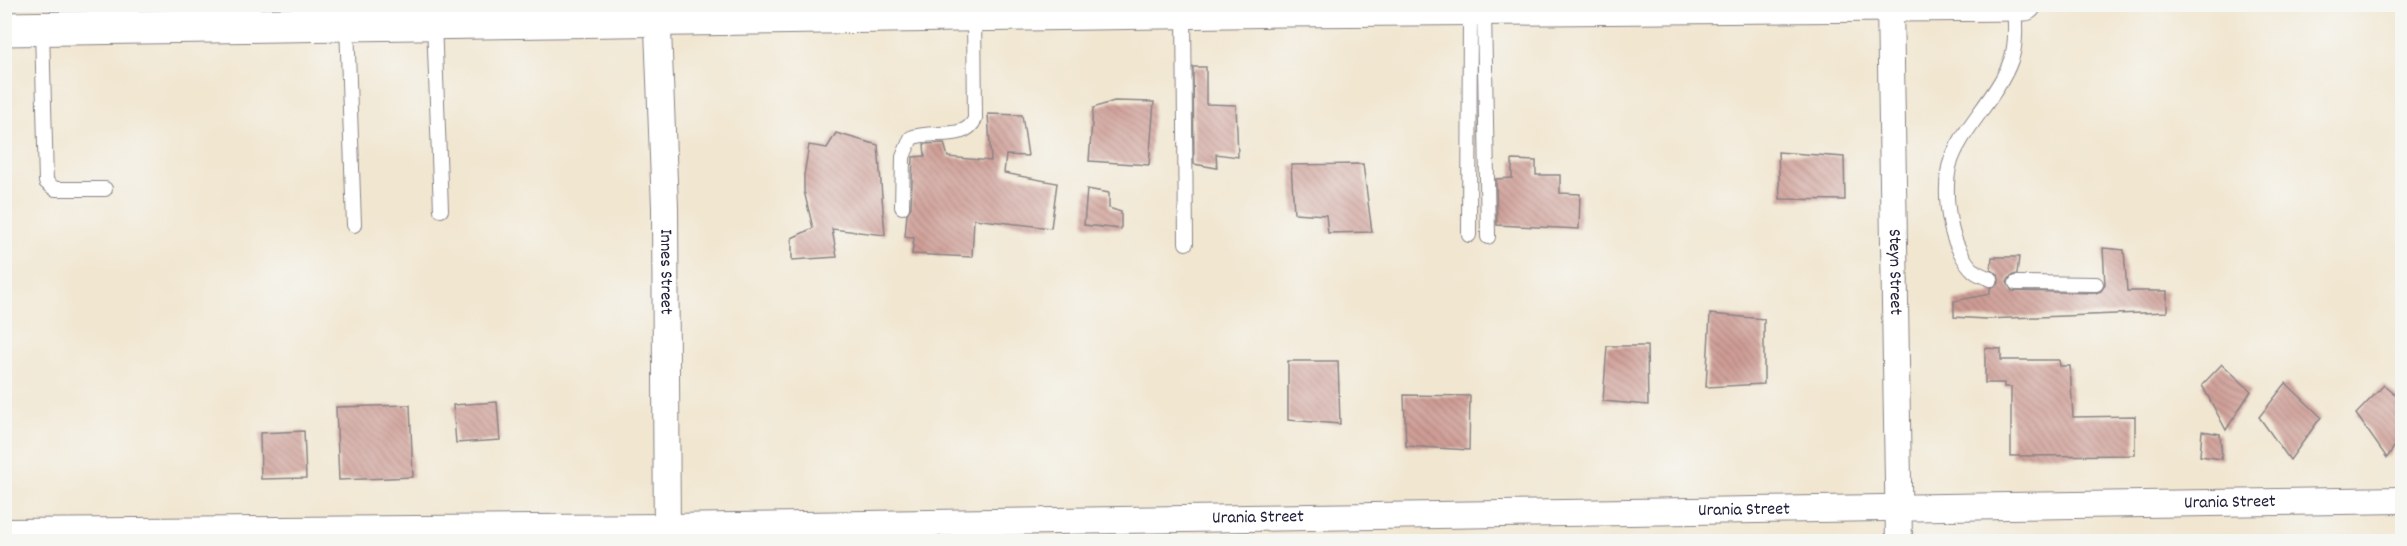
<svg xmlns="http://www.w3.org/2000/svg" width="2407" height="546" viewBox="0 0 2407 546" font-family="Dekko,sans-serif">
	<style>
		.building { fill: url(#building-back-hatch) }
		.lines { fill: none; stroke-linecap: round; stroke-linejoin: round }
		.lane-casing { stroke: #8a8486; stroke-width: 16 }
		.street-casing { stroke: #8a8486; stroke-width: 28 }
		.secondary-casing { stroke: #8a8486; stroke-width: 35 }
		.lane { stroke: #fff; stroke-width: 14 }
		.street { stroke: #fff; stroke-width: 26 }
		.secondary { stroke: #fff; stroke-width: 33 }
		.labels { text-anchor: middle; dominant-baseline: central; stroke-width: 4.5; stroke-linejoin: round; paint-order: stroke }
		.street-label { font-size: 18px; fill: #22223b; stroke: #f6f6f2 }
	</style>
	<defs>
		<pattern id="building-back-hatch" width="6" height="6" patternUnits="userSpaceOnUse" patternTransform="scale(1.5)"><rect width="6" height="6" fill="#cf9d95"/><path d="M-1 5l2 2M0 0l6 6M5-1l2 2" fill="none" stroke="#a8807b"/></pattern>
	</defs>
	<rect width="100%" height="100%" fill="#f6f6f2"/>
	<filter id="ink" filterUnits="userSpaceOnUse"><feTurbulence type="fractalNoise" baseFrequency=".0167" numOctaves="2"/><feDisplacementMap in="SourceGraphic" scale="12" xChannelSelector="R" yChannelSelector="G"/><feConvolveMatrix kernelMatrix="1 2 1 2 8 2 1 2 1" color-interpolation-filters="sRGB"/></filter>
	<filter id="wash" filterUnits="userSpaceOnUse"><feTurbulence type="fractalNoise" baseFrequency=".008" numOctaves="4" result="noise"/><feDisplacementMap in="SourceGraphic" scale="24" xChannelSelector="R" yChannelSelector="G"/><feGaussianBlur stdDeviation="1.35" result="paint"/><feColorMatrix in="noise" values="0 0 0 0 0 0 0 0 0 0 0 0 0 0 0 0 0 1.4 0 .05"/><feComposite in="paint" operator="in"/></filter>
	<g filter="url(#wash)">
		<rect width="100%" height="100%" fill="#f1e6d0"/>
		<g id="blocks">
			<g class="building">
				<polygon points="1193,67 1206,67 1206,104 1236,105 1238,157 1216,154 1217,168 1194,164"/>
				<polygon points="1114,101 1154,102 1149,165 1089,161 1093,108"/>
				<polygon points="988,114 1022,115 1028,156 1006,155 1004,173 1057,183 1051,228 974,219 972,257 912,254 914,238 905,237 907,214 911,207 913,157 925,156 924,144 944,143 948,157 991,161"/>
				<polygon points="836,133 878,145 885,235 832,229 837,257 792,260 792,238 813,228 804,191 804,175 809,145 827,148"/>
				<polygon points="1778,152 1844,157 1845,200 1780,199"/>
				<polygon points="1512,160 1536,161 1536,175 1560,175 1560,193 1580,194 1579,229 1497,225 1496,179 1512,178"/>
				<polygon points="1363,164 1372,232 1328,233 1326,215 1294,213 1291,165"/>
				<polygon points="1087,189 1109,193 1109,208 1121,212 1121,229 1084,225"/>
				<polygon points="2103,248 2124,250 2127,291 2167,291 2167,312 1985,319 1954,317 1954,301 1990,294 1990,288 1999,283 1998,274 1991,270 1992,257 2019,257 2017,274 2011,276 2007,282 2012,291 2096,293 2101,291 2105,285"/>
				<polygon points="1710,314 1764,319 1764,384 1706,387"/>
				<polygon points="1607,346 1647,346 1648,405 1603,401"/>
				<polygon points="1985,348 2001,349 2001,360 2059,360 2060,366 2070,366 2073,417 2135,416 2135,455 2011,456 2011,387 2004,387 2004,383 1985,383"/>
				<polygon points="1288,361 1338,361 1340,424 1288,420"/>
				<polygon points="2222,364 2251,391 2226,430 2202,385"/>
				<polygon points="2286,383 2321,417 2290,460 2259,417"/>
				<polygon points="2384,385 2403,401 2403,433 2387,458 2356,414"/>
				<polygon points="1404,395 1470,396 1469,450 1406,446"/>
				<polygon points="497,402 500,440 456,443 453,405"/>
				<polygon points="410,405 413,477 339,480 336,407"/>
				<polygon points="304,431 306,478 261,479 260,433"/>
				<polygon points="2202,431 2220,434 2222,459 2200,456"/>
			</g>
		</g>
	</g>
	<g filter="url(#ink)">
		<use href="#blocks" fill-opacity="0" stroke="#8a8486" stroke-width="1.5"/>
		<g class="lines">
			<defs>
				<g id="lane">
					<polyline points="1484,9 1488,237"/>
					<polyline points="1184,12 1186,243"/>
					<polyline points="434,22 441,210"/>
					<polyline points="347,24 354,225"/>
					<polyline points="248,26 251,4"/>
					<polyline points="42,29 46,182 55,189 105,189"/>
					<path d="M 902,207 L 903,157 L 911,138 C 931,129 965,142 975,119 L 974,15"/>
					<polyline points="1469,235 1470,9"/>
					<path d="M 1991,279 C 1986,277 1979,275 1974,271 C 1963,261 1954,241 1951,227 C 1947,208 1945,187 1949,167 C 1959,130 1997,99 2011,60 C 2017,42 2015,23 2014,5"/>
					<polyline points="2016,283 2096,284"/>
				</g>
				<g id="street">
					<path id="s1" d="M 657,4 L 665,207 L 667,542"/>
					<path id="s2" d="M 1890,4 L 1899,542"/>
					<path id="s3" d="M 4,532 L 667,527 L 2402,500"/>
				</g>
				<polyline id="secondary" points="4,29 1288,10 2025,4"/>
			</defs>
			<use href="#lane" class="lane-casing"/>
			<use href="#street" class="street-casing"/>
			<use href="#secondary" class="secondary-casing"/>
			<use href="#lane" class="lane"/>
			<use href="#street" class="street"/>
			<use href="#secondary" class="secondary"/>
		</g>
	</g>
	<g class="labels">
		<g class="street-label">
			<text stroke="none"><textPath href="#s1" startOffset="268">Innes Street</textPath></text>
			<text stroke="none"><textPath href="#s2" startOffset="268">Steyn Street</textPath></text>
			<text stroke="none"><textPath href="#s3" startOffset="2226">Urania Street</textPath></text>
			<text stroke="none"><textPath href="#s3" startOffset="1740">Urania Street</textPath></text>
			<text stroke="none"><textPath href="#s3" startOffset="1254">Urania Street</textPath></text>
		</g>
	</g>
	<rect width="2407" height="546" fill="none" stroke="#f6f6f2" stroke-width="24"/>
</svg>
